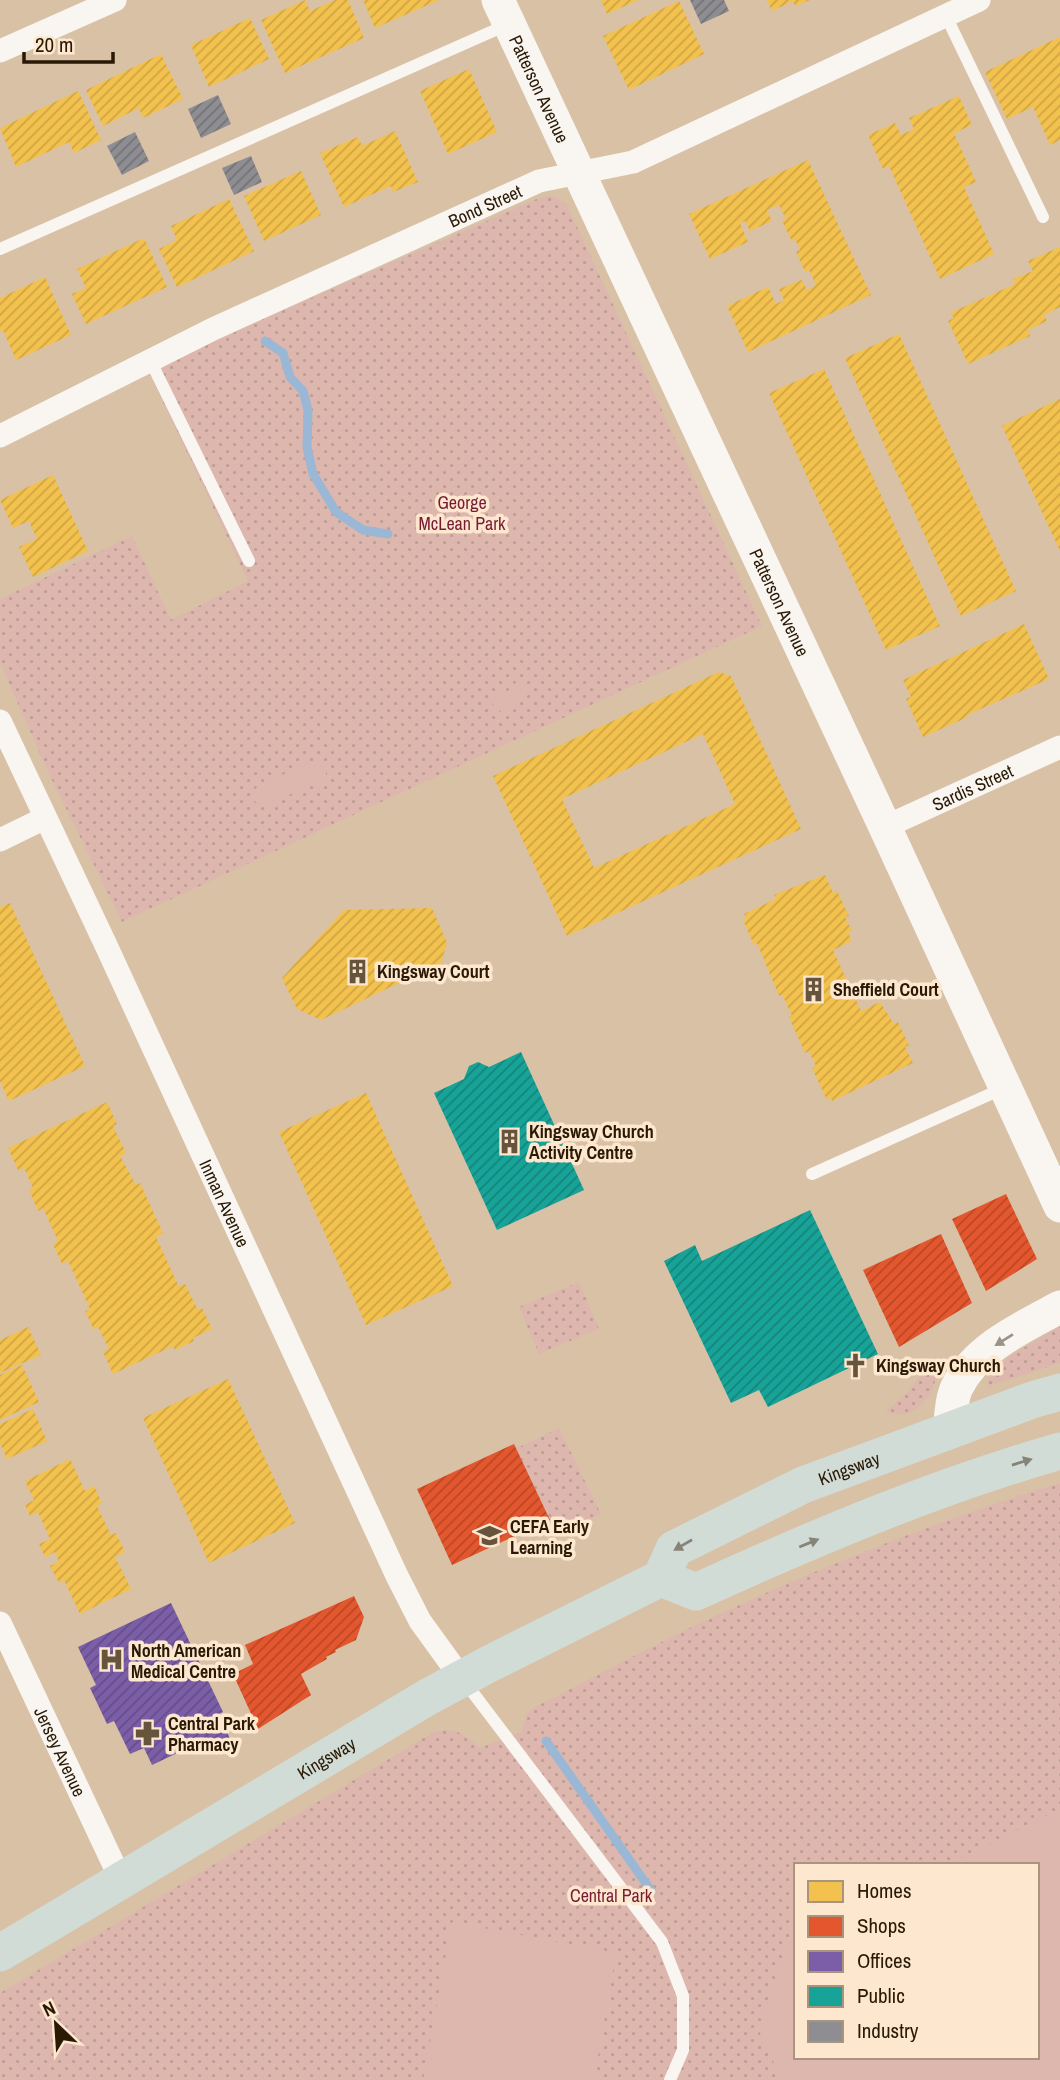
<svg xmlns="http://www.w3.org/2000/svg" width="1060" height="2080" viewBox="0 0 1060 2080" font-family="'Archivo Narrow',sans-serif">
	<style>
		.grass { fill: url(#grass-dots); fill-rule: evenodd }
		.garden { fill: #ddb7ae }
		.homes { fill: url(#homes-hatch); fill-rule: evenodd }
		.shops { fill: url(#shops-hatch) }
		.offices { fill: url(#offices-hatch) }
		.public { fill: url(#public-hatch) }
		.industry { fill: url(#industry-hatch) }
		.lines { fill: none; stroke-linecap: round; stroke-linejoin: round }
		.stream { stroke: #9ab8d6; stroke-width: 9 }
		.lane { stroke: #f9f6f2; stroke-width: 12 }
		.street { stroke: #f9f6f2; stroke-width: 23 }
		.secondary { stroke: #f9f6f2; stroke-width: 33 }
		.primary { stroke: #d2dcd7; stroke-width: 37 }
		.oneway { fill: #9b9387 }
		.oneway2 { fill: #868478 }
		.labels { text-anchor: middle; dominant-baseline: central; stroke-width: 7; stroke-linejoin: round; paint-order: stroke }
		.street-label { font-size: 18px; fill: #291905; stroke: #fee7cf }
		.park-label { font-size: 18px; fill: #771b35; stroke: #fee7cf }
		.poi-label { font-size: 18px; font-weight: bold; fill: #291905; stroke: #fee7cf; text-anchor: start }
	</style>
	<defs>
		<pattern id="grass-dots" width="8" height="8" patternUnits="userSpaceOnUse" patternTransform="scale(1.75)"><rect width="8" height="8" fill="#ddb7ae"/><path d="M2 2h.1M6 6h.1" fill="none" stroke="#be9d94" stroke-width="1.8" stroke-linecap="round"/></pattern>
		<pattern id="homes-hatch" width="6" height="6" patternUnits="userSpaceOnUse" patternTransform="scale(1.75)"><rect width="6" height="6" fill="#f2c14e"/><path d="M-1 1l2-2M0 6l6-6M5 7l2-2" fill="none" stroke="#d0a543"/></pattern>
		<pattern id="shops-hatch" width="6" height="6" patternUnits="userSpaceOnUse" patternTransform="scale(1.75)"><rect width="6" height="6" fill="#e4572e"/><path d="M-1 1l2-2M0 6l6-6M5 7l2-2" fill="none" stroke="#b94725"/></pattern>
		<pattern id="offices-hatch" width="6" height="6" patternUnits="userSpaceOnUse" patternTransform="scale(1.75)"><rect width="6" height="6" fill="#7b5ea7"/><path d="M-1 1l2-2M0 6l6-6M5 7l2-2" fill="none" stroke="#654d86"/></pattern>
		<pattern id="public-hatch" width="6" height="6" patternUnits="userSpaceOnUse" patternTransform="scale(1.75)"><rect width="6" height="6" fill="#17a398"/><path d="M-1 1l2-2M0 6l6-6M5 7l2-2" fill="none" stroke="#15847a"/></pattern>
		<pattern id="industry-hatch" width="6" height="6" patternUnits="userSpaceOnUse" patternTransform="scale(1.75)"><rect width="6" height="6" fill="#8d8d92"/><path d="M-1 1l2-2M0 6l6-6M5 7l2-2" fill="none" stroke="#737275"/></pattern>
	</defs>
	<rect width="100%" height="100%" fill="#d9c1a6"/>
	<g class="grass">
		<polygon points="551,196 566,203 762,626 122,922 49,774 0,663 0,599 132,536 171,620 248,581 150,375 187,354 254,323 539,198"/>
		<polygon points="579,1282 599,1329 539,1354 519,1307"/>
		<polygon points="1060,1326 1060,1363 989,1386 987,1382 993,1372 1010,1356"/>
		<path d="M 935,1357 C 942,1376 929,1406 908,1413 C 900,1416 892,1413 885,1411 L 903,1397 Z"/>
		<polygon points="559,1428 601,1514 556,1535 515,1449"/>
		<path d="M 1060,1483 L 1060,2080 L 0,2080 L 0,1993 L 432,1733 C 452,1726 465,1733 479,1748 L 522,1732 L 526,1714 L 533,1708 C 587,1681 640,1652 694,1626 C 812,1570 935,1521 1060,1483 ZM 796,1865 L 1037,1865 L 1037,2057 L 796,2057 Z"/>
	</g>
	<g class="garden">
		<path d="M 520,682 L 525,691 C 520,705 518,712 502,713 L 490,701 L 491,691 L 508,691 L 513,684 Z"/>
		<path d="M 319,762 L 326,772 L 326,778 C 315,785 304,787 293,793 C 279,800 278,805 261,806 L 254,801 L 252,792 L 261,783 L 287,773 L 298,763 Z"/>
		<polygon points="1060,1809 1060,2080 782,2080 759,2031 786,1945 796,1940 796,2057 1037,2057 1037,1865 947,1865"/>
		<polygon points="452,1922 616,1953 594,2080 423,2080"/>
	</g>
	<g class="homes">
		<polygon points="305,0 310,11 335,0 348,0 364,38 285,73 261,20"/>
		<polygon points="363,0 439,0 375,28"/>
		<polygon points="601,0 638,0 607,14"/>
		<polygon points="767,0 810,0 795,6 793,1 772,11"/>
		<polygon points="679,1 704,54 629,90 603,36"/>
		<polygon points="250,18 269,59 209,87 191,45"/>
		<polygon points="1060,37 1060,140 1050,145 1033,107 1007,119 985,72"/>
		<polygon points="161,54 183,99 143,118 139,108 103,126 86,90"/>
		<polygon points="469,69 497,132 448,154 420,91"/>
		<polygon points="78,91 101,140 74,153 69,142 16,167 0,128"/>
		<polygon points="959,96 972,125 954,133 976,182 964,187 994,254 940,279 889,166 883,169 868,135 895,123 901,135 914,129 909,118"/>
		<polygon points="395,131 418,182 393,192 391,186 344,207 320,153 358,137 362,146"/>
		<polygon points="808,160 871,295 748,352 727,306 768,287 776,304 784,300 779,289 802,280 807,290 816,285 809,270 805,272 796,252 800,250 795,239 792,241 782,221 786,219 779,205 767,210 772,221 750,231 745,221 740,223 748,242 710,259 689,214"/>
		<polygon points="301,171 321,215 264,241 244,196"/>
		<polygon points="229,199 254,251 177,287 159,249 177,240 171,226"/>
		<polygon points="144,238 167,287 86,324 72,294 86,288 77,269"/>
		<polygon points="1060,247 1060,307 1044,315 1047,321 1028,330 1030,336 968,364 948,321 954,318 950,313 1015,284 1013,279 1033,271 1028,261"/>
		<polygon points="45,277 71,335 16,360 3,330 0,332 0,298"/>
		<polygon points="899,334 1016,591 961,616 845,358"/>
		<polygon points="824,369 940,626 886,650 769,393"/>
		<polygon points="1060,399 1060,551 1002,426"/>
		<polygon points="53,475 88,551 33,577 19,547 37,539 29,521 13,528 0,500"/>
		<polygon points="1024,624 1049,679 967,715 968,717 923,737 906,699 911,697 903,680"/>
		<path d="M 719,672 L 731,676 L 801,829 L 567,936 L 493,776 ZM 703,734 L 735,804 L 594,868 L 562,799 Z"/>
		<polygon points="825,875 833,893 837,891 849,916 845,917 852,931 848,933 852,941 833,950 861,1011 880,1002 894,1024 898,1022 909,1045 905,1047 913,1063 832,1101 831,1098 827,1100 812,1068 816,1066 809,1051 805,1053 789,1017 792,1016 782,994 779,996 757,943 754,945 743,920 746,918 744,914 776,899 774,895"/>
		<polygon points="10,903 85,1066 9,1101 0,1081 0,907"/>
		<polygon points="432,908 447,943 441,963 321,1020 297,1009 282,978 344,910"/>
		<polygon points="366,1093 453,1286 366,1325 279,1132"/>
		<polygon points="107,1102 117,1124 113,1126 126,1153 120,1156 136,1185 140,1183 163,1233 156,1237 179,1287 185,1284 198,1310 202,1308 212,1329 193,1338 194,1341 175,1350 173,1346 113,1374 103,1352 109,1349 98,1327 94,1330 85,1311 90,1309 68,1261 62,1264 53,1244 58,1241 43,1208 38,1211 29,1190 33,1188 24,1168 18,1170 8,1148"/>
		<polygon points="28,1327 41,1355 0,1373 0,1340"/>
		<polygon points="22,1365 39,1402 0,1420 0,1375"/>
		<polygon points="228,1379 295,1523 209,1563 143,1418"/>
		<polygon points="33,1409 47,1441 7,1459 0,1443 0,1424"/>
		<polygon points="70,1459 85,1491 94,1486 102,1503 97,1506 111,1535 116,1533 125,1552 115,1557 131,1589 80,1614 64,1580 59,1583 50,1566 59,1562 55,1552 45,1557 39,1544 50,1539 38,1512 30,1516 25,1505 34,1500 25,1481"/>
	</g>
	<g class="shops">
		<polygon points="1006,1194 1037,1259 986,1291 952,1219"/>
		<polygon points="941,1234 972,1303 899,1347 863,1270"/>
		<polygon points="514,1444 550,1520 452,1565 417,1489"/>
		<polygon points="354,1596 364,1617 356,1640 335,1650 336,1652 326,1657 327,1659 301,1674 311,1695 258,1729 233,1674 253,1664 245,1645"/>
	</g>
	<polygon class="offices" points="171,1603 223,1712 219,1714 231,1741 215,1748 209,1738 152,1765 144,1748 130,1754 114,1721 107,1724 90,1688 96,1685 78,1647"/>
	<g class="public">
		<polygon points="521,1052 584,1190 497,1230 434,1093 464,1079 469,1066 478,1062 489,1067"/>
		<polygon points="810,1210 878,1354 768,1407 759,1390 731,1403 664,1261 695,1245 702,1261"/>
	</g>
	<g class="industry">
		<polygon points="690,0 724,0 729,11 701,24"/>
		<polygon points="218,95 231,124 201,138 188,109"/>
		<polygon points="135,132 149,161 122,175 107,146"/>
		<polygon points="251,156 262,182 234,195 222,168"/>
	</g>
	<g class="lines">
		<g class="stream">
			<polyline points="265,341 283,353 290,377 303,391 308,410 307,447 313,474 336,512 363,530 388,534"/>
			<polyline points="546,1741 652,1892"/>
		</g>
		<g class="lane">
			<polyline points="946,16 1043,217"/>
			<polyline points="0,249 509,24"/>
			<polyline points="150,360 249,561"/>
			<polyline points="812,1174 1004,1088"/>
			<polyline points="464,1681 662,1942 683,1996 683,2050 670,2080"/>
		</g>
		<g class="street">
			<polyline points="0,51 115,0"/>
			<path id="s1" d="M 0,436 L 213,329 L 539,181 L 633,162 L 979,0"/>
			<path id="s2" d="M 0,721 L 104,941 L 397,1576 L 420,1621 L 462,1679"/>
			<path id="s3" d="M 885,827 L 1060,747"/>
			<polyline points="0,840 45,818"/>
			<path id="s4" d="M 0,1623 L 121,1880"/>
		</g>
		<g class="secondary">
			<path id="s5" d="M 498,0 L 885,827 L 1060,1206"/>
			<path d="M 949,1431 C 951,1417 951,1399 957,1387 C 976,1348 1023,1327 1060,1307"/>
		</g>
		<g class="primary">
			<path d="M 661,1578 L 696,1592 C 814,1538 935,1487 1060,1451"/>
			<path id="s6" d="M 0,1953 L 426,1698 L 489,1664 L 661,1578 L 674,1549 L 803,1485 L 1032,1400 L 1060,1392"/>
		</g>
	</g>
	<defs><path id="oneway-solid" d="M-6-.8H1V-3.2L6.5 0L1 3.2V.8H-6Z" transform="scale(1.75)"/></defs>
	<use class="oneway" href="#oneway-solid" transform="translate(1004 1340) rotate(148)"/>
	<g class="oneway2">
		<use href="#oneway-solid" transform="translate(1022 1462) rotate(-17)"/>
		<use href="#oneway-solid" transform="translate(809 1543) rotate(-22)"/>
		<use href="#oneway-solid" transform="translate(683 1545) rotate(150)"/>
	</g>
	<defs>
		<symbol id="building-bare" viewBox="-9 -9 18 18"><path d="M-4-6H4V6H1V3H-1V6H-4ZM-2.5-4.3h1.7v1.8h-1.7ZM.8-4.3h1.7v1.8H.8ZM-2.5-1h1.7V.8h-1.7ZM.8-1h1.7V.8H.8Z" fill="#67543d" stroke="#fee7cf" stroke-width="2.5" paint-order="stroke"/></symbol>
		<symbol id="church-bare" viewBox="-9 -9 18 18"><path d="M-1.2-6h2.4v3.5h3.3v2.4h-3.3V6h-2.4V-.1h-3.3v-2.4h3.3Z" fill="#67543d" stroke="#fee7cf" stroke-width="2.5" paint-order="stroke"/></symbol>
		<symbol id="school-bare" viewBox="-9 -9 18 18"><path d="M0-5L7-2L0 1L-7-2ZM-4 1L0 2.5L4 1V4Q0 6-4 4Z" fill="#67543d" stroke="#fee7cf" stroke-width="2.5" paint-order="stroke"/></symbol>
		<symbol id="hospital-bare" viewBox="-9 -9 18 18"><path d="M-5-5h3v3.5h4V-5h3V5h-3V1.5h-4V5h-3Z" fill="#67543d" stroke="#fee7cf" stroke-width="2.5" paint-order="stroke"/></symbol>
		<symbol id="pharmacy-bare" viewBox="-9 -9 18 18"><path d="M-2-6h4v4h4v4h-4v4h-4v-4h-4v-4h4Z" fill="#67543d" stroke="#fee7cf" stroke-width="2.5" paint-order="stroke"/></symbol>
	</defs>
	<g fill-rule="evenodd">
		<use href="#building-bare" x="340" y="954" width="35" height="35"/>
		<use href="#building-bare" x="796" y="972" width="35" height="35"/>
		<use href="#building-bare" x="492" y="1124" width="35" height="35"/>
		<use href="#church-bare" x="838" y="1348" width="35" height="35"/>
		<use href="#school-bare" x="472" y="1518" width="35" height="35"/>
		<use href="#hospital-bare" x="94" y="1642" width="35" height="35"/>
		<use href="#pharmacy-bare" x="130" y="1716" width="35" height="35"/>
	</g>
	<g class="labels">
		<g class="street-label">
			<text stroke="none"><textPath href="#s5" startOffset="98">Patterson Avenue</textPath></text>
			<text stroke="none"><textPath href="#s1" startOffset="537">Bond Street</textPath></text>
			<text stroke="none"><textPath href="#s5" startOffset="665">Patterson Avenue</textPath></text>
			<text stroke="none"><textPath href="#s3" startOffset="96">Sardis Street</textPath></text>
			<text stroke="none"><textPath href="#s2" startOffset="532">Inman Avenue</textPath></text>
			<text stroke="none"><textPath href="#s6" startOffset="985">Kingsway</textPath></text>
			<text stroke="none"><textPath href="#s4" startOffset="142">Jersey Avenue</textPath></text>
			<text stroke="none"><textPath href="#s6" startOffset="380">Kingsway</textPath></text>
		</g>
		<g class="park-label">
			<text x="462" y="502">George<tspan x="462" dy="21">McLean Park</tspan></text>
			<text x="611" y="1895">Central Park</text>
		</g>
		<g class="poi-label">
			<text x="377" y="971">Kingsway Court</text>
			<text x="833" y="989">Sheffield Court</text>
			<text x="529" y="1131">Kingsway Church<tspan x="529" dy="21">Activity Centre</tspan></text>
			<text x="876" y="1365">Kingsway Church</text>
			<text x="510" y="1526">CEFA Early<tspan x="510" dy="21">Learning</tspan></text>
			<text x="131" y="1650">North American<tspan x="131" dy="21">Medical Centre</tspan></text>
			<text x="168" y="1723">Central Park<tspan x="168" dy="21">Pharmacy</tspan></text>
		</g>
	</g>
	<rect x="794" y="1863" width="245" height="196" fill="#fee7cf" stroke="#a9957e" stroke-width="2"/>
	<rect x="808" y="1881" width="35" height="21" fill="#f2c14e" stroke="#a9957e" stroke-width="2"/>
	<text x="857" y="1898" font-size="21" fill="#291905">Homes</text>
	<rect x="808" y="1916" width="35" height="21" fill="#e4572e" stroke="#a9957e" stroke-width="2"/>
	<text x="857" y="1933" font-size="21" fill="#291905">Shops</text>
	<rect x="808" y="1951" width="35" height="21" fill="#7b5ea7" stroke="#a9957e" stroke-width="2"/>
	<text x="857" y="1968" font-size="21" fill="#291905">Offices</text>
	<rect x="808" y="1986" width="35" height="21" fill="#17a398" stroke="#a9957e" stroke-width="2"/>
	<text x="857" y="2003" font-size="21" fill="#291905">Public</text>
	<rect x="808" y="2021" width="35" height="21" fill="#8d8d92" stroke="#a9957e" stroke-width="2"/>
	<text x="857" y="2038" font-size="21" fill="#291905">Industry</text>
	<g transform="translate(56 2024) rotate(335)" stroke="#fee7cf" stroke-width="5" paint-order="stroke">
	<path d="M0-5L12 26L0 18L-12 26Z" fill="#291905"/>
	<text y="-10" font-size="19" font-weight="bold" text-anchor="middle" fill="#291905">N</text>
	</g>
	<path d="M24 52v10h89v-10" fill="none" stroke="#291905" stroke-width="3.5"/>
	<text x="35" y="52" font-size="21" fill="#291905" stroke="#fee7cf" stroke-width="5" paint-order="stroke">20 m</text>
</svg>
